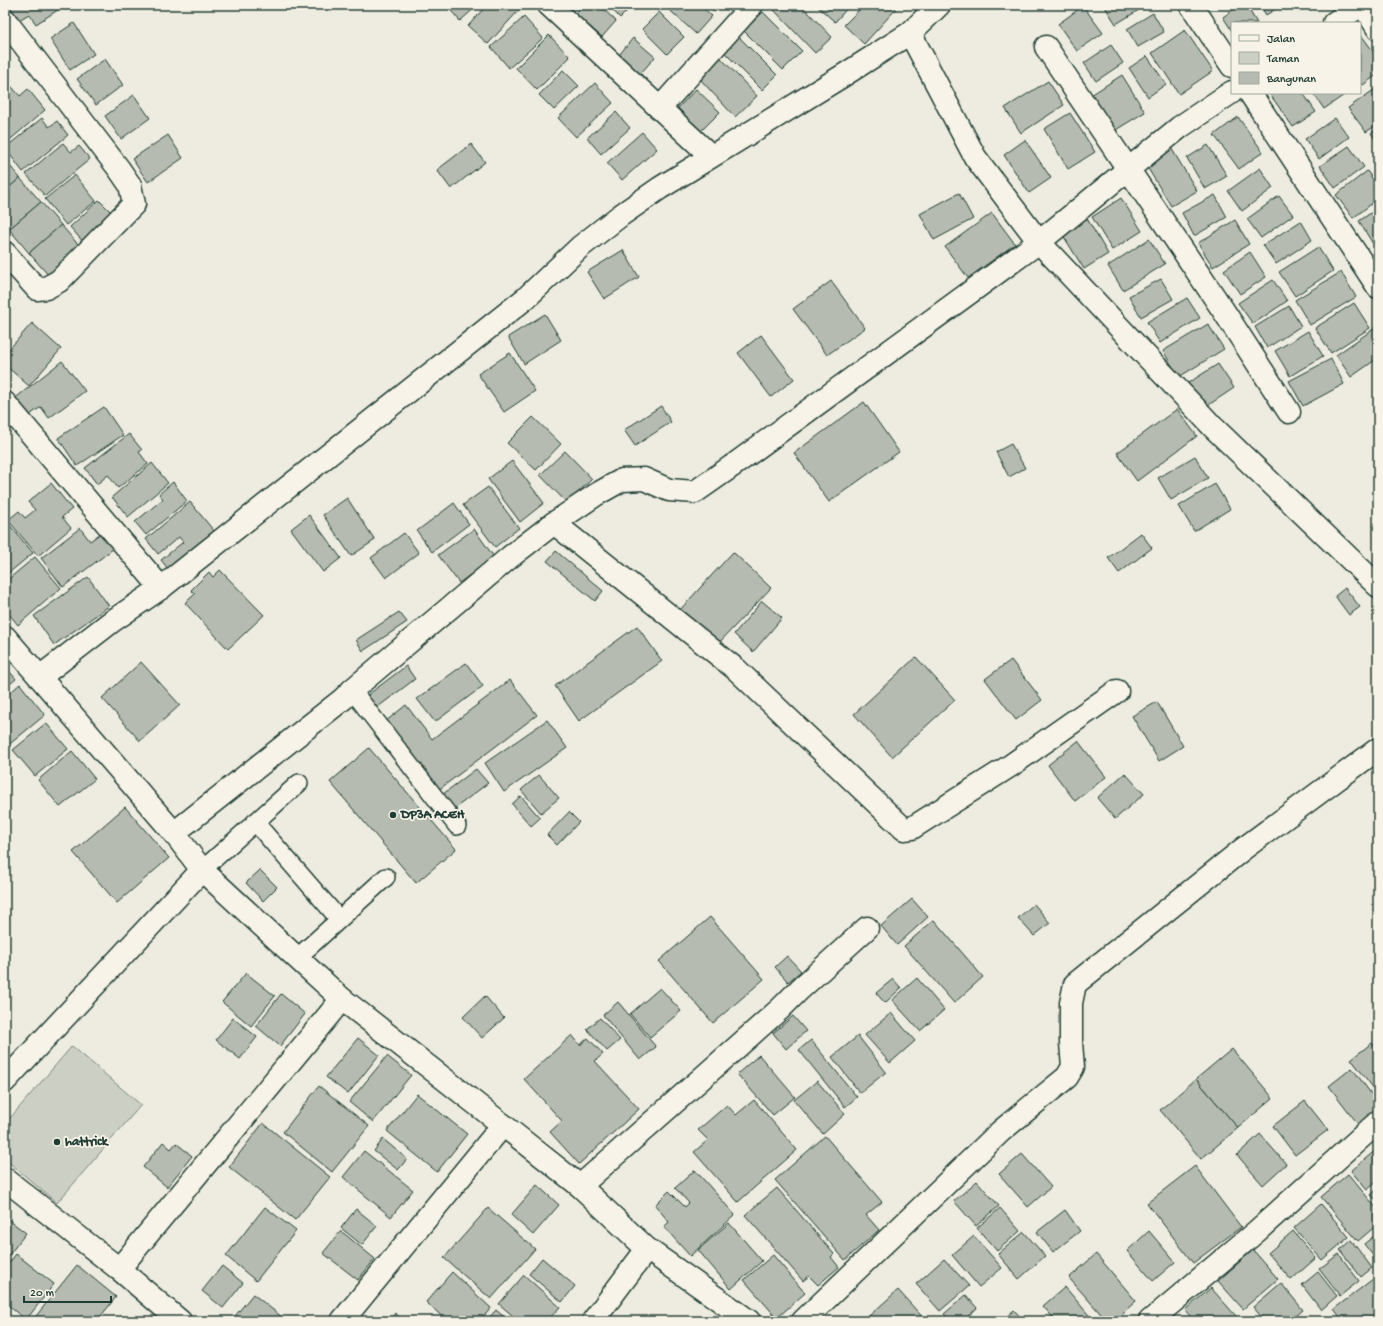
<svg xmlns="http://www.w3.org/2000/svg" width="1383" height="1326" viewBox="0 0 1383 1326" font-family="'Gochi Hand',sans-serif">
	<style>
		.green { fill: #cccfc4; stroke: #76867c }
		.building { fill: #b5bbb0; stroke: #1f3d34 }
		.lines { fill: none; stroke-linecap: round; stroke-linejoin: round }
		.service-casing { stroke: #1f3d34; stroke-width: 20 }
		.minor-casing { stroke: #1f3d34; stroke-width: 25 }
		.service { stroke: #f7f3e8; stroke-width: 17 }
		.minor { stroke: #f7f3e8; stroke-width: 22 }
		.poi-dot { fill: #1f3d34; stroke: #f7f3e8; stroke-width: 1.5 }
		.labels { text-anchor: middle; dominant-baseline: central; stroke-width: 3.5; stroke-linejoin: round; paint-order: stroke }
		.poi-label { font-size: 13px; font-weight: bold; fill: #1f3d34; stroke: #f7f3e8; text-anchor: start }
	</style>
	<rect width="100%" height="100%" fill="#eeece1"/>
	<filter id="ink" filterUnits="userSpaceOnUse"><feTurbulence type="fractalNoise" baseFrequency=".025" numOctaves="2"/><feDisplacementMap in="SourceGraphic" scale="8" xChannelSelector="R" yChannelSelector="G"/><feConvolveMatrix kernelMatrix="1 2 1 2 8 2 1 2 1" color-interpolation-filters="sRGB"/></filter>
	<g filter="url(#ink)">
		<polygon class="green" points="72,1046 141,1105 57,1203 5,1159 5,1124"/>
		<g class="building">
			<polygon points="9,5 59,5 61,8 36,24 29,14 19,20"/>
			<polygon points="446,5 478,5 460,21"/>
			<polygon points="487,5 516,5 520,9 488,44 468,26"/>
			<polygon points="583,5 599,5 616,21 602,37 575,14"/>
			<polygon points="608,5 633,5 620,18"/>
			<polygon points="664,5 700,5 712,16 696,34"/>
			<polygon points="707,5 722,5 715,12"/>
			<polygon points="780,5 801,5 832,37 815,53 774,10"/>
			<polygon points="818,5 850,5 835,22 817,6"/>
			<polygon points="864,5 892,5 896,9 864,44 844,25"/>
			<polygon points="1108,5 1147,5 1116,24 1105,7"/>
			<polygon points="1240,5 1246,5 1257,23 1232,23 1232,31 1223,17"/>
			<polygon points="1260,5 1282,5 1266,15"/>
			<polygon points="1083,6 1103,33 1077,51 1058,24"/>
			<polygon points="659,12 684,37 667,54 642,29"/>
			<polygon points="763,12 802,51 783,70 744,31"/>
			<polygon points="1153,13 1164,32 1138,47 1127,29"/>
			<polygon points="524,17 543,38 509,68 491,47"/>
			<polygon points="74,23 94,54 70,70 50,39"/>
			<polygon points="1185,30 1213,71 1179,94 1152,53"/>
			<polygon points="549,35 570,57 537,90 516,68"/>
			<polygon points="737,35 777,75 762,90 722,50"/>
			<polygon points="1362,36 1378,58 1378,74 1363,85 1360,81 1360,38"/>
			<polygon points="633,38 655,57 640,74 619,55"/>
			<polygon points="1111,45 1123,63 1096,81 1084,63"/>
			<polygon points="1147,56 1166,84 1148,97 1129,68"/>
			<polygon points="720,57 757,96 735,117 698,77"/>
			<polygon points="105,59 123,85 96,105 77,79"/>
			<polygon points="563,70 579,86 554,110 539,95"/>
			<polygon points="1122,75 1145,112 1114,131 1091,95"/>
			<polygon points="1048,81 1064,105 1021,133 1005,108"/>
			<polygon points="595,83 613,103 576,137 558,118"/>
			<polygon points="11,86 20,96 28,89 45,110 5,144 5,92"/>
			<polygon points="1378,87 1378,124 1366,132 1348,108"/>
			<polygon points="696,89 720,112 701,131 678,108"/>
			<polygon points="1269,93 1303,93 1316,112 1293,127"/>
			<polygon points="1313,93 1347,93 1324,109"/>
			<polygon points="134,95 150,118 121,139 105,116"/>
			<polygon points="616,112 630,128 601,154 587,138"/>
			<polygon points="1070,113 1095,152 1068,169 1044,129"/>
			<polygon points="1238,117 1263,152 1239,169 1214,135"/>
			<polygon points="42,118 49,127 57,121 68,135 23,172 5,148"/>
			<polygon points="1335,118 1349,137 1319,159 1305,139"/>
			<polygon points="1378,128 1378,144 1371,133"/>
			<polygon points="642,132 657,149 622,180 607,163"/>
			<polygon points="168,135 183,158 148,182 132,159"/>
			<polygon points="1025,140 1051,178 1029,193 1004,155"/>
			<polygon points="63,143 71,152 79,146 90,159 45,196 26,174"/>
			<polygon points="471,144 485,162 451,189 437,170"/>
			<polygon points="1208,145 1227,176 1205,189 1187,158"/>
			<polygon points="1170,146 1197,191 1171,206 1144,162"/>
			<polygon points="1349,146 1364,167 1335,188 1320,166"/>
			<polygon points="5,160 20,178 5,191"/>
			<polygon points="1260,168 1273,188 1242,211 1228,191"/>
			<polygon points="1367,171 1378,186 1378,199 1353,218 1336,195"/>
			<polygon points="75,175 96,201 66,225 45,199"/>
			<polygon points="20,178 41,202 9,229 5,225 5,191"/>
			<polygon points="959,193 973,219 934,240 920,214"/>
			<polygon points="1215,195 1227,217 1194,236 1182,213"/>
			<polygon points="1279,196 1293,215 1261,238 1247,219"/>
			<polygon points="1121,198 1142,231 1112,250 1092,217"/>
			<polygon points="99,200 115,216 85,244 70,227"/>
			<polygon points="41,202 61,225 29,253 9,229"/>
			<polygon points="1378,208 1378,240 1373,244 1359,221"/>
			<polygon points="992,213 1015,244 968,278 945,247"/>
			<polygon points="1086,217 1108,254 1084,269 1061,232"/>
			<polygon points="1235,220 1249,244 1213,267 1198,243"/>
			<polygon points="1301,221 1312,240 1276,264 1263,245"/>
			<polygon points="61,225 82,249 50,277 29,253"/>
			<polygon points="1149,239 1165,264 1123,290 1108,266"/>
			<polygon points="1318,247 1333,271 1295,296 1279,272"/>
			<polygon points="1378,247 1378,259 1373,251"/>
			<polygon points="623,250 639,277 604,299 587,272"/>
			<polygon points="1250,252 1266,277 1240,294 1224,270"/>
			<polygon points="1341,272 1356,297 1310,325 1295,300"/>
			<polygon points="1161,279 1173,299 1141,317 1129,296"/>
			<polygon points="1273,280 1287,301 1253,324 1238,303"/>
			<polygon points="831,281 865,328 827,355 793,309"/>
			<polygon points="1187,298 1200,318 1160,343 1147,322"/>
			<polygon points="1354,303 1370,328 1331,353 1315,328"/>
			<polygon points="1289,306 1301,326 1267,348 1255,327"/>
			<polygon points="545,314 561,340 524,364 508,337"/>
			<polygon points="32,323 61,349 29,386 5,365 5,354"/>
			<polygon points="1208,324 1224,349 1179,377 1163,351"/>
			<polygon points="1378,326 1378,358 1351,377 1336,355"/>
			<polygon points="1308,331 1323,356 1290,376 1275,351"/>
			<polygon points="761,335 794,379 771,397 738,353"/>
			<polygon points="510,353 535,391 504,412 478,374"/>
			<polygon points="1331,359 1344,384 1303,406 1289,381"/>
			<polygon points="62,361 85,391 49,418 41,407 27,417 13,400"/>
			<polygon points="1218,364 1234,388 1201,410 1185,385"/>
			<polygon points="864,402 899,452 829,502 794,453"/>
			<polygon points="661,406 671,422 635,446 624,430"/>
			<polygon points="104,407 123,435 77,466 58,438"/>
			<polygon points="1177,409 1197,436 1137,481 1117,453"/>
			<polygon points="533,417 561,444 536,470 507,443"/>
			<polygon points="129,434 142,450 139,452 148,464 118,488 108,475 97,484 85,468"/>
			<polygon points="1011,444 1025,468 1009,477 996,452"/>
			<polygon points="565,451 592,479 567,503 540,475"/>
			<polygon points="1195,456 1208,478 1171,500 1158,478"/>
			<polygon points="512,461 544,503 520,522 488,479"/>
			<polygon points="152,463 168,483 128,517 112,497"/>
			<polygon points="173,482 187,501 146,535 135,522 163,499 159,494"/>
			<polygon points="51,483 72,509 62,517 71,528 38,556 8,520 19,511 25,518 35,510 28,502"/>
			<polygon points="1215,484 1230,509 1194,531 1179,506"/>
			<polygon points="488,487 519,528 495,547 463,505"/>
			<polygon points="347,498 375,540 351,556 323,515"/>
			<polygon points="190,502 219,537 173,575 161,560 183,542 179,537 158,554 146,539"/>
			<polygon points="454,503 469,524 432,552 417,531"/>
			<polygon points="309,515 341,558 323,572 291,529"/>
			<polygon points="7,522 33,553 5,576 5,523"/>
			<polygon points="80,528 90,541 101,533 113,549 63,587 41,558"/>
			<polygon points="474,529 494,557 459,583 438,555"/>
			<polygon points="404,533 419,553 386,578 371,558"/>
			<polygon points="1141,533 1152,548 1119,573 1108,558"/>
			<polygon points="556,551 603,591 595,601 547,561"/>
			<polygon points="733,552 771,588 715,647 678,612"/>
			<polygon points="35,557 61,588 18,625 5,609 5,582"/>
			<polygon points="220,570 264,615 228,649 185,603 195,594 191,590 209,572 213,577"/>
			<polygon points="88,577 109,606 54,645 34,616"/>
			<polygon points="1345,588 1360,607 1349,615 1335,596"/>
			<polygon points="762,601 782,618 753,652 734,634"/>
			<polygon points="399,612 407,622 363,651 356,640"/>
			<polygon points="637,626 662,661 579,721 555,686"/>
			<polygon points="916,657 955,700 892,757 854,714"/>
			<polygon points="1011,660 1042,700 1016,720 985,679"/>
			<polygon points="141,662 180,705 140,741 102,698"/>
			<polygon points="466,663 483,686 435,722 417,699"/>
			<polygon points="5,666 16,679 5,688"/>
			<polygon points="406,666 415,679 374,710 365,697"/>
			<polygon points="510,680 537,715 437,791 385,722 406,705 432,739"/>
			<polygon points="20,684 45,715 5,748 5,697"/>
			<polygon points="1157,702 1183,746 1159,761 1132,716"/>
			<polygon points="547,720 567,748 504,792 485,763"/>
			<polygon points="46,723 68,749 35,776 13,750"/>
			<polygon points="1078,741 1106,777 1075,801 1048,765"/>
			<polygon points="369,748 456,849 416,883 330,782"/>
			<polygon points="72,751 95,779 60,807 38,780"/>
			<polygon points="476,769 488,783 454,809 443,794"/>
			<polygon points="1125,773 1144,794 1115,819 1097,798"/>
			<polygon points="539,775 559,798 541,813 521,790"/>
			<polygon points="521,796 540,818 531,826 512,804"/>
			<polygon points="125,807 169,858 117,903 73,852"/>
			<polygon points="569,812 579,822 557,845 547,835"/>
			<polygon points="260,870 277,887 263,901 246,883"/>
			<polygon points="912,899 928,917 897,945 881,926"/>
			<polygon points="1034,904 1050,923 1034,936 1018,918"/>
			<polygon points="710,917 764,979 713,1023 659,961"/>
			<polygon points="934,920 983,977 954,1003 904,946"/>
			<polygon points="787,956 801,971 788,982 775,967"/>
			<polygon points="246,973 275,996 251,1026 222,1002"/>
			<polygon points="917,978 944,1010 920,1031 892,1000"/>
			<polygon points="893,979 901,988 885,1003 876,993"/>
			<polygon points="660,988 681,1011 650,1037 630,1014"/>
			<polygon points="281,994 305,1014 280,1046 256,1026"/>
			<polygon points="485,996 504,1018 482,1038 463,1017"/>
			<polygon points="618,1002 656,1047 640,1060 603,1015"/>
			<polygon points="891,1013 915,1041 890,1063 865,1035"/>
			<polygon points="793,1016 806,1031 786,1049 773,1033"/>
			<polygon points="233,1018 257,1037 240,1059 216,1040"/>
			<polygon points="600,1018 620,1040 607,1051 587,1029"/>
			<polygon points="572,1035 580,1045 588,1038 603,1054 595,1061 639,1109 579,1164 550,1132 562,1121 524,1079"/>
			<polygon points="858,1036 886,1072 860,1093 832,1057"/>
			<polygon points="358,1038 379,1055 348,1094 326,1077"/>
			<polygon points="811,1040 857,1097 845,1107 799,1050"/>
			<polygon points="1372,1043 1378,1051 1378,1094 1351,1059"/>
			<polygon points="1232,1049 1273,1098 1238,1128 1196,1079"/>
			<polygon points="759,1055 795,1097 773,1115 737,1074"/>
			<polygon points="387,1056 411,1075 373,1122 349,1102"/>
			<polygon points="1352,1068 1378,1103 1378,1109 1358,1124 1329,1086"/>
			<polygon points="1196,1079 1238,1128 1201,1159 1160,1110"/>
			<polygon points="817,1081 845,1114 823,1134 794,1100"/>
			<polygon points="319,1086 369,1126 332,1172 283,1132"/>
			<polygon points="417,1094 467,1134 437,1172 387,1131"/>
			<polygon points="754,1100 797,1150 738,1202 694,1152 708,1140 698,1130 727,1105 736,1115"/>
			<polygon points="1305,1101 1328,1130 1295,1155 1273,1126"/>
			<polygon points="263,1123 330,1177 295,1220 229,1167"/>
			<polygon points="1260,1134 1286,1164 1263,1185 1237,1155"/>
			<polygon points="825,1136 882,1202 866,1215 879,1230 845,1260 775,1180"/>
			<polygon points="383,1139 407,1159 398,1170 374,1151"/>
			<polygon points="163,1142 171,1149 176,1143 192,1156 167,1187 143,1167"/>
			<polygon points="1378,1148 1378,1181 1367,1190 1351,1171"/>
			<polygon points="364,1151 413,1190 391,1217 343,1177"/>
			<polygon points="1022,1154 1051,1187 1028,1207 999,1174"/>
			<polygon points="1195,1166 1241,1227 1193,1263 1147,1203"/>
			<polygon points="695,1170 735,1215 690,1256 664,1227 669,1222 655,1205 669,1191 685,1207 689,1203 675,1188"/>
			<polygon points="1348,1174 1378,1210 1378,1224 1358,1241 1321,1197"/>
			<polygon points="977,1181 999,1206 976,1226 954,1201"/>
			<polygon points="537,1185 559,1205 533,1235 511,1215"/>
			<polygon points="777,1188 834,1254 831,1257 839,1267 818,1285 809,1276 803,1281 745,1215"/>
			<polygon points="1378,1188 1378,1203 1371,1195"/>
			<polygon points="1321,1204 1349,1237 1322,1260 1294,1228"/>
			<polygon points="265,1207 296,1231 256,1281 226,1256"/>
			<polygon points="488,1208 535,1249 491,1299 444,1258"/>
			<polygon points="1000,1208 1020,1231 997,1251 977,1228"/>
			<polygon points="356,1209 377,1226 362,1245 341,1228"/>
			<polygon points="1065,1210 1080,1231 1053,1252 1037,1232"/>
			<polygon points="5,1217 26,1233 5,1260"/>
			<polygon points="729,1223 762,1261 731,1289 698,1250"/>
			<polygon points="341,1231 375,1259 358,1280 323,1253"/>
			<polygon points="1149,1231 1175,1262 1153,1281 1127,1251"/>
			<polygon points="1293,1231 1316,1258 1291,1280 1268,1253"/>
			<polygon points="1024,1232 1045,1256 1019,1279 998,1254"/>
			<polygon points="1378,1233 1378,1262 1364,1244"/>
			<polygon points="974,1236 1002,1268 979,1287 952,1255"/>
			<polygon points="1351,1240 1372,1268 1361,1277 1340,1250"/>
			<polygon points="1253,1250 1278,1279 1243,1309 1218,1281"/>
			<polygon points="16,1254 54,1284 26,1320 5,1303 5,1268"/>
			<polygon points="1096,1254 1136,1301 1114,1321 1107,1321 1069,1278"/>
			<polygon points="1339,1254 1359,1281 1340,1296 1319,1269"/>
			<polygon points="773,1255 805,1293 777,1318 744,1280"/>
			<polygon points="542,1258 575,1286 562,1302 529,1274"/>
			<polygon points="944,1259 969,1286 940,1311 916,1284"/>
			<polygon points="77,1265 116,1297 97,1321 32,1321"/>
			<polygon points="222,1266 243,1283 223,1308 202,1291"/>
			<polygon points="452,1272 491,1308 480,1321 447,1321 426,1302"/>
			<polygon points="1318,1272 1337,1296 1321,1310 1302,1285"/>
			<polygon points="524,1275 560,1307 547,1321 519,1321 499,1304"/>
			<polygon points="1378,1275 1378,1313 1368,1321 1343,1321 1334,1309"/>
			<polygon points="1281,1283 1303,1310 1290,1321 1265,1321 1253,1307"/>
			<polygon points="1065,1287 1093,1320 1093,1321 1056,1321 1043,1306"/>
			<polygon points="1211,1288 1236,1316 1230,1321 1194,1321 1185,1310"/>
			<polygon points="898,1290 926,1321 873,1321 869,1316"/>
			<polygon points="253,1294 287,1321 231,1321"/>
			<polygon points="966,1295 977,1308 963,1321 950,1321 944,1314"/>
			<polygon points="496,1310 509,1321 486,1321"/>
			<polygon points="1014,1310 1024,1321 1002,1321"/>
			<polygon points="395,1313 404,1321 388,1321"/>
		</g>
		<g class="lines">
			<defs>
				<g id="service">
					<polyline points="352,690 457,826"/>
					<polyline points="255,822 339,919"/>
					<polyline points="202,870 299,783"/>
					<polyline points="297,958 386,877"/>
				</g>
				<g id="minor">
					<polyline points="549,5 711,156"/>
					<polyline points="1191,5 1232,66"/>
					<polyline points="1363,5 1378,29"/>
					<polyline points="5,20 119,169 130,185 134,204 59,281 46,288 37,289 5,253"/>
					<polyline points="1334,23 1361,5"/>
					<polyline points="910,33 975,157 1039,242 1213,427 1378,586"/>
					<polyline points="1046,47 1225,313 1289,412"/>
					<polyline points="1250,93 1378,287"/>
					<polyline points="660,108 752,5"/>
					<polyline points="5,403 161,588"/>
					<polyline points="554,523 737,670 904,829 912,828 1010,766 1117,691"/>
					<polyline points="5,637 174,833 202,870 297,958 342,999 503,1125 580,1186 647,1249 749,1321"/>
					<polyline points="40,677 111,622 161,588 526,298 580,247 621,215 660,188 844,75 910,33 939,5"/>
					<polyline points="174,833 343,699 352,690 510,557 554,523 597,494 622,480 644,479 669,490 695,492 735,464 1039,242 1180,127 1232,92"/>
					<polyline points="5,1081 202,870"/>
					<polyline points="5,1179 119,1269 180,1321"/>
					<polyline points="580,1186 780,1009 800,989 867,928"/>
					<polyline points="119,1269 342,999"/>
					<polyline points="342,1321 503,1125"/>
					<polyline points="593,1321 647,1249"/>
					<polyline points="803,1321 1001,1131 1067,1077 1073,1067 1071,1043 1071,1003 1075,984 1243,849 1378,749"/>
					<polyline points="1150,1321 1257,1231 1378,1122"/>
				</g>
			</defs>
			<use href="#service" class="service-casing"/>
			<use href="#minor" class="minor-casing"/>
			<use href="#service" class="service"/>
			<use href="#minor" class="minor"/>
		</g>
	</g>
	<g class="poi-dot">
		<circle cx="393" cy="815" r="4"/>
		<circle cx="57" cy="1142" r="4"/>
	</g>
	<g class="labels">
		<g class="poi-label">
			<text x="401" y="815">DP3A ACEH</text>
			<text x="65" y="1142">hattrick</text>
		</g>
	</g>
	<rect width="1383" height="1326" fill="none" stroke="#f7f3e8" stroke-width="20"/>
	<rect x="10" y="10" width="1363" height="1306" fill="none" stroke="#1f3d34" stroke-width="1.5" filter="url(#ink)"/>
	<rect x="1231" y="22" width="130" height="72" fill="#f7f3e8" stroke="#a1aaa0"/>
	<rect x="1239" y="35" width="20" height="6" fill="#f7f3e8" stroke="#a1aaa0"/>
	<text x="1267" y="42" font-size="12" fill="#1f3d34">Jalan</text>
	<rect x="1239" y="52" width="20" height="12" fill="#cccfc4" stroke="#a1aaa0"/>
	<text x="1267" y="62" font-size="12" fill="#1f3d34">Taman</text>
	<rect x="1239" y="72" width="20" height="12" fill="#b5bbb0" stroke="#a1aaa0"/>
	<text x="1267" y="82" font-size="12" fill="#1f3d34">Bangunan</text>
	<path d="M24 1296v6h87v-6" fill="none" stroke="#1f3d34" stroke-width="2"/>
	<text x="30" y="1296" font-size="12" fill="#1f3d34" stroke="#f7f3e8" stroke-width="3" paint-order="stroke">20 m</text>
</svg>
